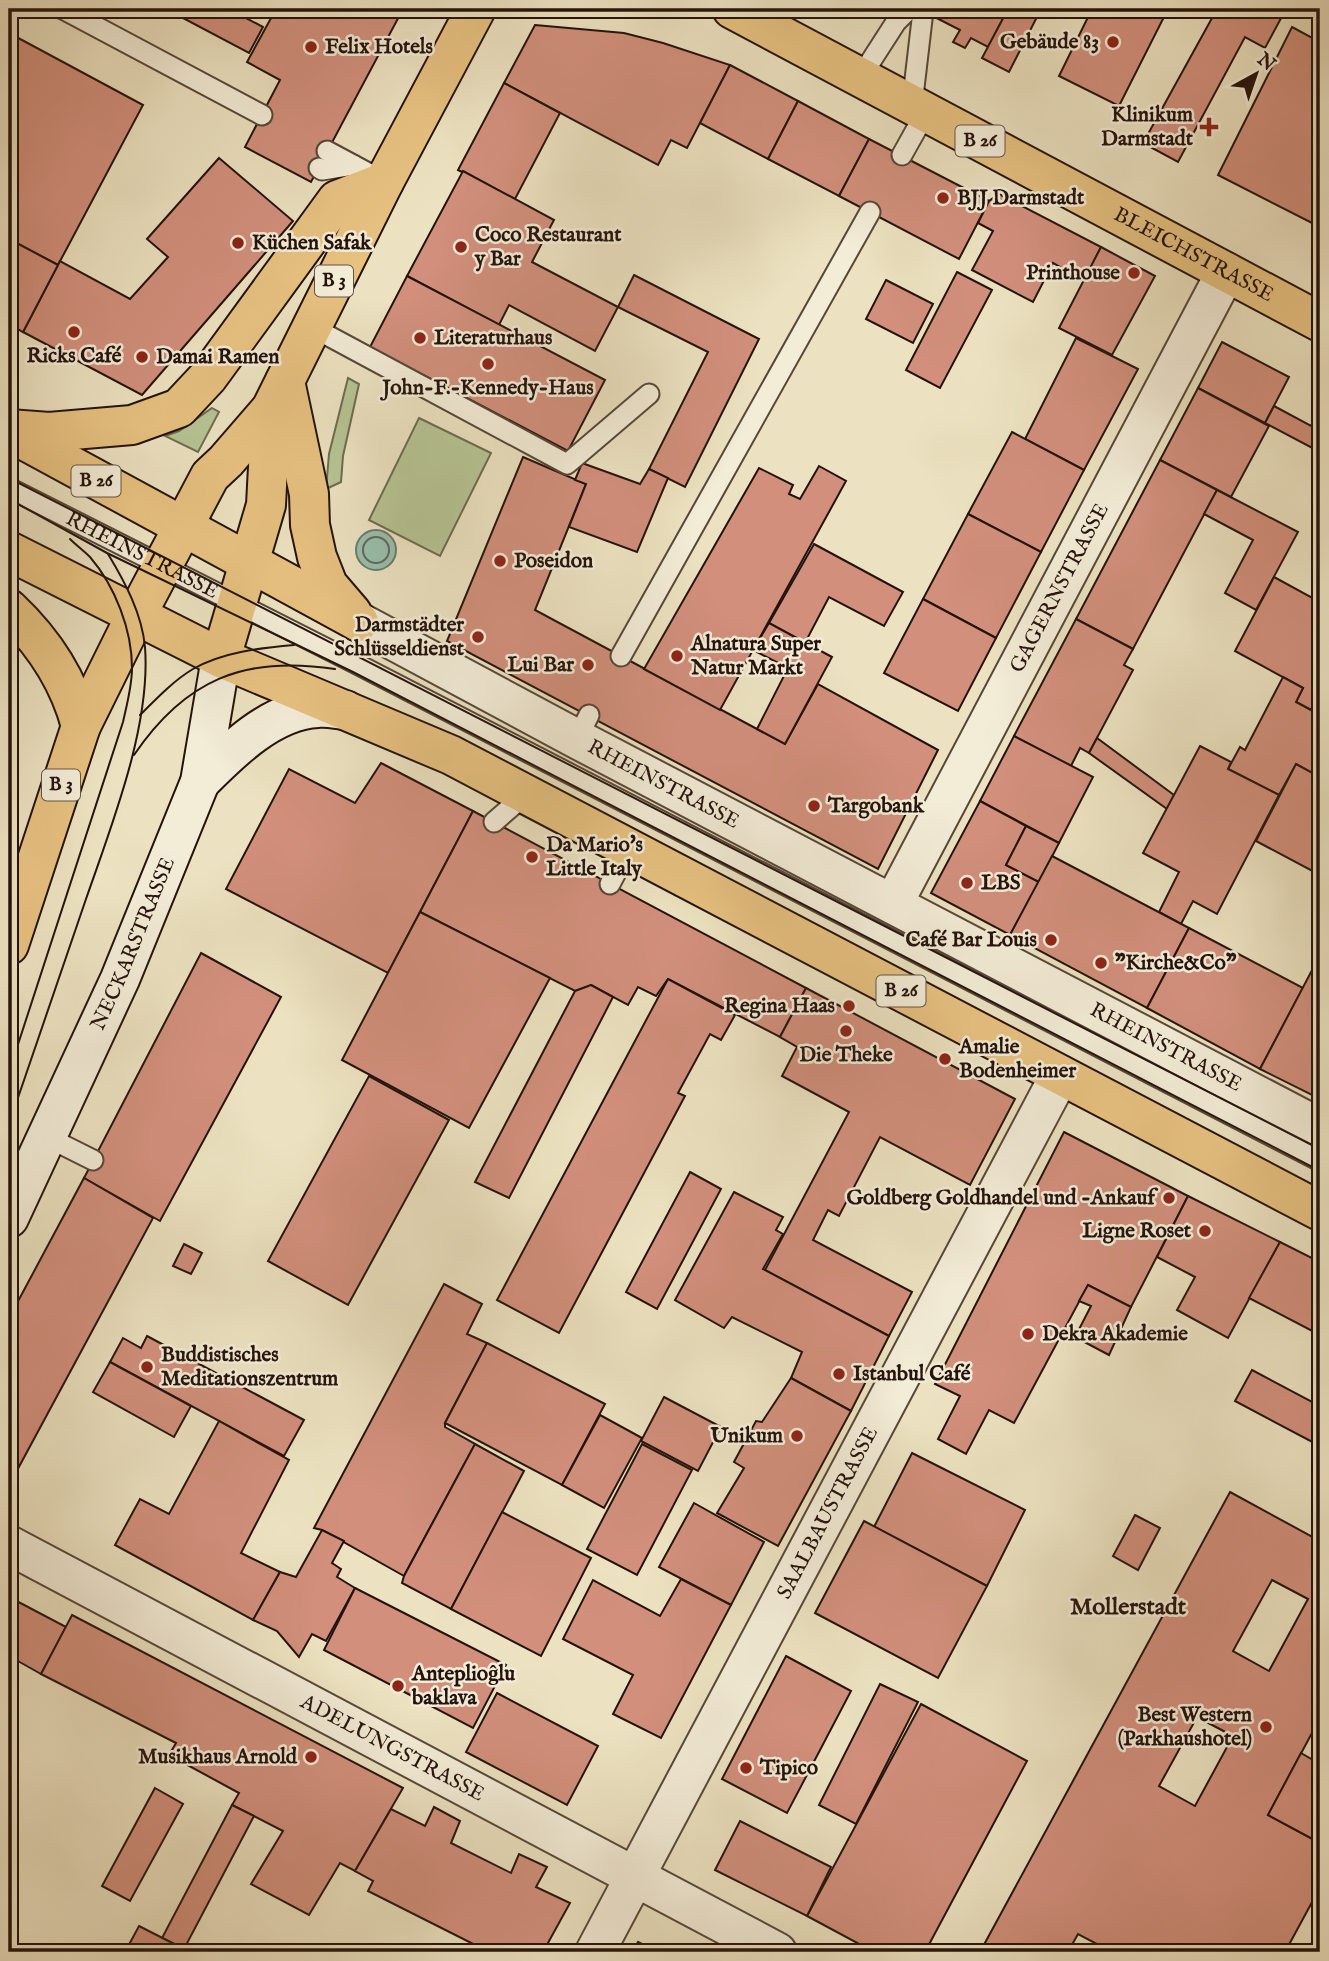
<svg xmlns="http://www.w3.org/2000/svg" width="1329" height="1961" viewBox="0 0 1329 1961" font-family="'IM FELL English',serif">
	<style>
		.green { fill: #b6c494; stroke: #6d6c50; stroke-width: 2 }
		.water { fill: #99bfad; stroke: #6a7a6d; stroke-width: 2 }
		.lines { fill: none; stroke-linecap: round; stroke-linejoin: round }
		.shore { stroke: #5e695c; stroke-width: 2 }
		.building { fill: #d18f7c; stroke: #24130c; stroke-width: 2; fill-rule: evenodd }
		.service-casing { stroke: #564739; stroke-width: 23 }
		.minor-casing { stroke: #564739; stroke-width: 42 }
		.secondary-casing { stroke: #24130c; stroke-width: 42 }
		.primary-casing { stroke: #24130c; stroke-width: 42 }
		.service { stroke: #f3ecd7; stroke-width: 19 }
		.minor { stroke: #f3ecd7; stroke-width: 38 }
		.secondary { stroke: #f3ecd7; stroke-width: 38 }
		.primary { stroke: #e6c180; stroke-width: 38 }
		.tram { stroke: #24130c; stroke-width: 2 }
		.poi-dot { fill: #8f2418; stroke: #f3ecd7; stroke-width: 2.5 }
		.labels { text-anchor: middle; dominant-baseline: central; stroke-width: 5; stroke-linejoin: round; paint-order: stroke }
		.shield { fill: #f3ecd7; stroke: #625449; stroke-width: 2 }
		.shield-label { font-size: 19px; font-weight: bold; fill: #24130c }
		.poi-label { font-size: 21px; font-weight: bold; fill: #24130c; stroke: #f3ecd7; text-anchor: start }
		.street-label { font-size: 21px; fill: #24130c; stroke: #f3ecd7 }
		.quarter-label { font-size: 24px; font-weight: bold; fill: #24130c; stroke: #f3ecd7 }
	</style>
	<rect width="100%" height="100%" fill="#ece2c1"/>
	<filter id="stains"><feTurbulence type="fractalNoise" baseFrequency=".00286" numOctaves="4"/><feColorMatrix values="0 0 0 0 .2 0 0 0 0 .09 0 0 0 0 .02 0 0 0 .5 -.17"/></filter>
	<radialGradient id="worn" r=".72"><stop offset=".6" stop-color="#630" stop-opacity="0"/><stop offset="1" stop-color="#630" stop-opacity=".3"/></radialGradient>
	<g class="green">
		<polygon points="348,378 359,384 343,456 341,482 326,489 329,454"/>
		<polygon points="212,408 219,412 198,452 165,436 179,431"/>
		<polygon points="419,418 491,453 440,556 369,520"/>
	</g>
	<circle class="water" cx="376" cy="550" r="20"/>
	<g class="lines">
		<circle class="shore" cx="376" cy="550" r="13"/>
	</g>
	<g class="building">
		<polygon points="166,9 229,9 263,27 249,53"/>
		<polygon points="276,9 403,9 311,182 245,147 280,80 247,62"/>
		<polygon points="919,9 1008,9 988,47 971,38 965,48 953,42 960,30"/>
		<polygon points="1008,9 1041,9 1009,72 982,58"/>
		<polygon points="1092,9 1168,9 1119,106 1059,76"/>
		<polygon points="1217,9 1286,9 1265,48 1245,37 1178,162 1143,143"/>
		<polygon points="535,25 624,33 663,43 730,65 687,148 671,140 658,165 504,83"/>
		<polygon points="1292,27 1320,42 1320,227 1218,175"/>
		<polygon points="9,33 143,105 58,265 9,239"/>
		<polygon points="730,65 798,101 768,159 700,123"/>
		<polygon points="504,83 560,113 515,199 458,170"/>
		<polygon points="798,101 869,139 839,196 768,159"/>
		<polygon points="869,139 989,201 959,259 839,196"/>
		<polygon points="219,158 293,221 142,395 23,332 60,261 130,299 168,257 147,239"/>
		<polygon points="463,171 554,220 532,262 618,307 595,351 509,305 499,325 407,276"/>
		<polygon points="999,194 1101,247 1084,281 1053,263 1033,302 972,270 993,231 978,223 989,201"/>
		<polygon points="9,239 58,265 23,332 9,324"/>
		<polygon points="1101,247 1155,276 1112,355 1059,328"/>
		<polygon points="957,272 992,290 940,388 906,370"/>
		<polygon points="634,275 759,339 685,487 649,469 708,352 618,307"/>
		<polygon points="407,276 605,380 568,451 370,347"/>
		<polygon points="886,280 933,304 913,343 866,319"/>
		<polygon points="1076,338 1138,369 1084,470 1025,439"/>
		<polygon points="1222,342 1289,377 1265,423 1198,388"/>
		<polygon points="1198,388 1269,426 1231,497 1160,460"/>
		<polygon points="1274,406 1311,426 1320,408 1320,452 1265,423"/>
		<polygon points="1012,432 1084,470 1041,552 968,514"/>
		<polygon points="523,457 586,484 535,610 785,744 818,684 938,750 878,869 447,641"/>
		<polygon points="1160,460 1217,490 1133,649 1076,619"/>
		<polygon points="582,463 640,484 649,469 668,478 637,552 569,527 586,484 575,480"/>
		<polygon points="819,466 846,481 720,710 644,669 759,468 793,485 789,494 800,499"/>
		<polygon points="1217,490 1298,532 1256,610 1225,593 1253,540 1204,514"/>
		<polygon points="968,514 1041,552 996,638 923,599"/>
		<polygon points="814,544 903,592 884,626 829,597 805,643 769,623"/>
		<polygon points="1274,577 1320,602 1320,691 1311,710 1296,702 1303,688 1235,651"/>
		<polygon points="923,599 996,638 958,711 884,673"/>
		<polygon points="1076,619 1133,649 1124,665 1133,670 1089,753 1080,748 1071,766 1014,736"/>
		<polygon points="769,623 832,657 785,744 757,729 788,668 753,650"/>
		<polygon points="1283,677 1303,688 1296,702 1311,710 1320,691 1320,762 1314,774 1296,764 1279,795 1228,769 1240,747 1245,750"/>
		<polygon points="1014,736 1093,777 1059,843 980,801"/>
		<polygon points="1097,738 1174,795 1167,809 1089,753"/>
		<polygon points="1200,746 1231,762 1228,769 1279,795 1217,914 1193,901 1181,924 1159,912 1179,872 1143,853"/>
		<polygon points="381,763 473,811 388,973 226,889 289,769 355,803"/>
		<polygon points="1296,764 1320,777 1320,875 1256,841"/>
		<polygon points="980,801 1026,826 1006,865 1039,882 1010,935 931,893"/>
		<polygon points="473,811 806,988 780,1037 668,979 656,996 638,987 628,1005 591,985 575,991 420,912"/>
		<polygon points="1026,826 1059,843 1039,882 1006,865"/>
		<polygon points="1052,856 1189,928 1147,1008 1010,935"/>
		<polygon points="420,912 550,978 469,1128 342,1060"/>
		<polygon points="1189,928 1303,988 1260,1069 1147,1008"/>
		<polygon points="201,953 281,997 160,1221 84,1178"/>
		<polygon points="1320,955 1320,1099 1260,1069"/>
		<polygon points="668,979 735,1015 721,1040 710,1034 678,1093 685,1096 559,1333 497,1300"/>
		<polygon points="591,985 613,997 509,1198 475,1182 575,991"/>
		<polygon points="806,988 1015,1099 970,1185 880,1137 839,1216 828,1210 813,1240 912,1292 889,1336 765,1270 849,1112 782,1076 797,1047 780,1037"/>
		<polygon points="369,1076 449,1120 348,1305 268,1261"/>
		<polygon points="1064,1132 1188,1196 1131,1307 1088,1285 1014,1423 989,1410 966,1454 938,1439 960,1396 935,1384"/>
		<polygon points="690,1172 721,1189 657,1309 626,1292"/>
		<polygon points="84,1178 153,1218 14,1476 9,1473 9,1318"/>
		<polygon points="734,1192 783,1217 776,1230 783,1234 763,1269 889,1336 851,1411 791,1378 802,1352 732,1317 724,1328 675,1300"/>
		<polygon points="1188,1196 1280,1242 1228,1338 1177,1310 1195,1277 1157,1257"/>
		<polygon points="1280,1242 1320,1262 1320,1335 1249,1298"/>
		<polygon points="184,1244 202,1253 191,1274 173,1266"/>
		<polygon points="444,1284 482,1304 467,1334 487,1343 445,1423 445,1427 475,1444 404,1576 322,1530 314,1528"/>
		<polygon points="1088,1285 1131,1307 1109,1355 1075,1337 1091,1306 1079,1301"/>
		<polygon points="147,1336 304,1420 284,1456 110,1362 123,1338 141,1348"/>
		<polygon points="487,1343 605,1404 562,1485 445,1423"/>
		<polygon points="110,1362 191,1406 174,1437 93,1392"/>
		<polygon points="1252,1370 1320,1406 1320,1446 1235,1401"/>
		<polygon points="791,1378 851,1411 778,1546 717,1513 744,1468 734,1462 756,1421 762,1422"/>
		<polygon points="664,1397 721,1427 698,1471 641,1441"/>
		<polygon points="600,1415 642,1438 604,1508 562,1485"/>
		<polygon points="219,1421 289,1460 241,1553 280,1572 253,1620 115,1545 140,1499 169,1514"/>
		<polygon points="475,1444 524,1471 451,1609 402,1583 404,1576"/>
		<polygon points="642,1444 692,1470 637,1575 587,1549"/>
		<polygon points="912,1453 1025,1510 987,1586 874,1527"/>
		<path d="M 1230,1492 L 1320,1541 L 1320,1718 L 1268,1815 L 1320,1843 L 1320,1887 L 1317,1893 L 1285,1952 L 1210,1952 L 1198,1946 L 1195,1952 L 1112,1952 L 1078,1934 L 1068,1952 L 980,1952 ZM 1272,1580 L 1308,1599 L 1269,1671 L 1233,1651 ZM 1197,1717 L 1233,1736 L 1195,1806 L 1159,1786 Z"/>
		<polygon points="694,1503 764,1542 731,1605 659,1567"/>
		<polygon points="502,1512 591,1558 541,1656 451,1609"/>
		<polygon points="1135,1515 1160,1528 1138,1570 1113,1556"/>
		<polygon points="864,1521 987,1586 938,1678 815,1613"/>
		<polygon points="322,1530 344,1541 332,1563 341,1569 337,1577 355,1588 326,1641 312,1634 299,1657 277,1631 253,1620 280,1572 296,1577"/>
		<polygon points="681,1579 731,1605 661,1738 613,1714 633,1675 563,1639 593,1580 660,1616"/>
		<polygon points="355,1588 506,1665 473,1728 324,1650"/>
		<polygon points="9,1597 66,1627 41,1674 9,1656"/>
		<polygon points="72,1615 403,1788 355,1871 340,1863 309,1915 251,1884 283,1831 232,1805 239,1793 169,1755 176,1743 41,1674"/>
		<polygon points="786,1656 851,1691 787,1813 722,1779"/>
		<polygon points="880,1684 918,1702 856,1824 819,1805"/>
		<polygon points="497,1693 598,1746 567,1805 466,1752"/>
		<polygon points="921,1704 1027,1761 925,1952 874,1952 807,1916"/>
		<polygon points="1301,1753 1320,1764 1320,1843 1268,1815"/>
		<polygon points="155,1788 183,1804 130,1901 102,1886"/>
		<polygon points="232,1805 254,1816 184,1949 162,1938"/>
		<polygon points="434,1807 460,1821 451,1843 511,1873 519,1854 547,1867 536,1887 570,1903 543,1952 489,1952 368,1891 373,1881 355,1871 391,1809 425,1826"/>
		<polygon points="740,1821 831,1867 807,1916 715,1870"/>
		<polygon points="139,1926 184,1949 182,1952 125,1952"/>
		<polygon points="638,1942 658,1952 632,1952"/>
	</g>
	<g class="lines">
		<defs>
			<g id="service">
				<polyline points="63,9 262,115"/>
				<polyline points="860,78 896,22 909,9"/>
				<polyline points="912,105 923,11"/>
				<polyline points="327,151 383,181"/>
				<polyline points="902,155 926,112"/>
				<polyline points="319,168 322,170 353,165"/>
				<polyline points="312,327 567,464 649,394"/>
				<path id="s1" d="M 9,488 L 355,663 L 1320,1161"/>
				<polyline points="621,656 870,212"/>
				<polyline points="577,739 589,715"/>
				<polyline points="494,822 526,794"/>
				<polyline points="610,884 629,848"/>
				<polyline points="47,1137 93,1160"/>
			</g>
			<g id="minor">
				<path id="s2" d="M 359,622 L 577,739 L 1320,1128"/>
				<path id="s3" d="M 893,904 L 1226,272"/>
				<path id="s4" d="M 9,1545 L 777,1952"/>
				<path id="s5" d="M 595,1952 L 1060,1075"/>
			</g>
			<g id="secondary">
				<path d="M 200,782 C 230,752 271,710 318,708 C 326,707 336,709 345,710"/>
				<path id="s6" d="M 9,1218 L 120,979 L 200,782 L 221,658"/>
			</g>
			<g id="primary">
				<path id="s7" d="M 732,9 L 1320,322"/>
				<polyline points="285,381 309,494 310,525 317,557 328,585 352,613"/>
				<polyline points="9,429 49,432 132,425 179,408 208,377 337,200 384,182"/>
				<polyline points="11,433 359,622"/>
				<polyline points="9,551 221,658 451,755 1320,1211"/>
				<path d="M 9,609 C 43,641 69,681 81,726"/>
				<polyline points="221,658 266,505 271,409"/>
				<polyline points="9,945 81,726 127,633 210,476 226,461 271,409 384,182 476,9"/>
			</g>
		</defs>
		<use href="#service" class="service-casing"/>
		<use href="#minor" class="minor-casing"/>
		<use href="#secondary" class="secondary-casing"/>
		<use href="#primary" class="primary-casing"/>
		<use href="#service" class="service"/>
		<use href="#minor" class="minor"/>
		<use href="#secondary" class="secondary"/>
		<use href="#primary" class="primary"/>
		<g class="tram">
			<polyline points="9,478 1320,1149"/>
			<polyline points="9,499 107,553 353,672 1320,1171"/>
			<path d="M 140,715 C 156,699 173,681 193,669 C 223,652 260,648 294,645"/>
			<path d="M 134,755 C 185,680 244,655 335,669"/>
			<path d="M 9,1072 L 123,722 C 127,704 132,686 132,668 C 132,630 115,586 90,557 C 84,551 76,545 70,539"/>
			<path d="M 9,1124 C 35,1049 61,974 86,899 C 112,824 151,726 145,647 C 142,614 125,582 108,554"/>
		</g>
	</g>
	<g class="poi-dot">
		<circle cx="1113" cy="42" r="7"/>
		<circle cx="311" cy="47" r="7"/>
		<path d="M1205.5 116.5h7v7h7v7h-7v7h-7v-7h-7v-7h7z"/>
		<circle cx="943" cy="198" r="7"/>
		<circle cx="238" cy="243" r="7"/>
		<circle cx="461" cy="247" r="7"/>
		<circle cx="1134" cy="273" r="7"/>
		<circle cx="74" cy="332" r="7"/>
		<circle cx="420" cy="338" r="7"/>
		<circle cx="142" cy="357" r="7"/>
		<circle cx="488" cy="364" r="7"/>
		<circle cx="500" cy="561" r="7"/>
		<circle cx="478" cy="637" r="7"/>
		<circle cx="677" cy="656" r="7"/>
		<circle cx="588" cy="665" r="7"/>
		<circle cx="814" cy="806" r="7"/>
		<circle cx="532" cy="857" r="7"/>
		<circle cx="967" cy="883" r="7"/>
		<circle cx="1051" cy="940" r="7"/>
		<circle cx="1101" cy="963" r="7"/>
		<circle cx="849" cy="1006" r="7"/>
		<circle cx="846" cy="1031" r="7"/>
		<circle cx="945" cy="1059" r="7"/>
		<circle cx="1169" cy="1198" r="7"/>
		<circle cx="1205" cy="1231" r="7"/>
		<circle cx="1028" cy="1334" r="7"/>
		<circle cx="147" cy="1367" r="7"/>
		<circle cx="839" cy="1374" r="7"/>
		<circle cx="797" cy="1436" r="7"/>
		<circle cx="398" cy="1686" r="7"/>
		<circle cx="1266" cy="1727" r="7"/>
		<circle cx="311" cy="1757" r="7"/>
		<circle cx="746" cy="1768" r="7"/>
	</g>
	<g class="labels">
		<g class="shield">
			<rect x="955.5" y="125.5" width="49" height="31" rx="5"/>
			<rect x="315" y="265.5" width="38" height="31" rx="5"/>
			<rect x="71.5" y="465.5" width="49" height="31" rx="5"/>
			<rect x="42" y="769.5" width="38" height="31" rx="5"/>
			<rect x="876.5" y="975.5" width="49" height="31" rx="5"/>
		</g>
		<g class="shield-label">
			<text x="980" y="141">B 26</text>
			<text x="334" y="281">B 3</text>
			<text x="96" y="481">B 26</text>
			<text x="61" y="785">B 3</text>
			<text x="901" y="991">B 26</text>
		</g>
		<g class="poi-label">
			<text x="1099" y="42" text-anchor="end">Gebäude 83</text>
			<text x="325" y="47">Felix Hotels</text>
			<text x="1193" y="115" text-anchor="end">Klinikum<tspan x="1193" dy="24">Darmstadt</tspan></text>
			<text x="957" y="198">BJJ Darmstadt</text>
			<text x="475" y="235">Coco Restaurant<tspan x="475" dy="24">y Bar</tspan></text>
			<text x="252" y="243">Küchen Safak</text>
			<text x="1120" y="273" text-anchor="end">Printhouse</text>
			<text x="434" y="338">Literaturhaus</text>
			<text x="74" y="356" text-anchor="middle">Ricks Café</text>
			<text x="156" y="357">Damai Ramen</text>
			<text x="488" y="388" text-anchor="middle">John-F.-Kennedy-Haus</text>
			<text x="514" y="561">Poseidon</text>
			<text x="464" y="625" text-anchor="end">Darmstädter<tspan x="464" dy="24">Schlüsseldienst</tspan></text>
			<text x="691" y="644">Alnatura Super<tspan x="691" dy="24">Natur Markt</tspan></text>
			<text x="574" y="665" text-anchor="end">Lui Bar</text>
			<text x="828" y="806">Targobank</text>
			<text x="546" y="845">Da Mario's<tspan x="546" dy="24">Little Italy</tspan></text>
			<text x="981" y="883">LBS</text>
			<text x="1037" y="940" text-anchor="end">Café Bar Louis</text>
			<text x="1115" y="963">"Kirche&amp;Co"</text>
			<text x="835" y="1006" text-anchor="end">Regina Haas</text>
			<text x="959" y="1047">Amalie<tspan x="959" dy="24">Bodenheimer</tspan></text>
			<text x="846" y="1055" text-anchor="middle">Die Theke</text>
			<text x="1155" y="1198" text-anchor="end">Goldberg Goldhandel und -Ankauf</text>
			<text x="1191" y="1231" text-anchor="end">Ligne Roset</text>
			<text x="1042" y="1334">Dekra Akademie</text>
			<text x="161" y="1355">Buddistisches<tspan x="161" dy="24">Meditationszentrum</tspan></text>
			<text x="853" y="1374">Istanbul Café</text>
			<text x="783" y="1436" text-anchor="end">Unikum</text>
			<text x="412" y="1674">Anteplioĝlu<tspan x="412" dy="24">baklava</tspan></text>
			<text x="1252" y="1715" text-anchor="end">Best Western<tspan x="1252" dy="24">(Parkhaushotel)</tspan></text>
			<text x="297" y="1757" text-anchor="end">Musikhaus Arnold</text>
			<text x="760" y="1768">Tipico</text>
		</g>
		<g class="street-label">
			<text stroke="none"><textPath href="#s7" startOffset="523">BLEICHSTRASSE</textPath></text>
			<text stroke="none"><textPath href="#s1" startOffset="149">RHEINSTRASSE</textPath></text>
			<text stroke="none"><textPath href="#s3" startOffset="357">GAGERNSTRASSE</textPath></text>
			<text stroke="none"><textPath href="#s2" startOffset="345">RHEINSTRASSE</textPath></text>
			<text stroke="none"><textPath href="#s6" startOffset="301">NECKARSTRASSE</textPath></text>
			<text stroke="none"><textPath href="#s2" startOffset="912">RHEINSTRASSE</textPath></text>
			<text stroke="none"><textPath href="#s5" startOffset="497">SAALBAUSTRASSE</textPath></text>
			<text stroke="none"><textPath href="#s4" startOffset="434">ADELUNGSTRASSE</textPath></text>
		</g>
		<g class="quarter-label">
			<text x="1128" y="1607">Mollerstadt</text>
		</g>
	</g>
	<rect width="1329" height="1961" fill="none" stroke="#ece2c1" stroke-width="35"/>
	<rect x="10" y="10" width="1308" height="1940" fill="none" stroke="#24130c" stroke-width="3.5"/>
	<rect x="18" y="18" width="1294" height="1926" fill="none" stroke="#24130c" stroke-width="2"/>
	<g transform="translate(1256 74) rotate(40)" stroke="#f3ecd7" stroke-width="5" paint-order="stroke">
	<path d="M0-5L12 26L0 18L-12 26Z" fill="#24130c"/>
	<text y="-10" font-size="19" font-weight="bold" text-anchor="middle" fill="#24130c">N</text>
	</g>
	<rect width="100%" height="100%" filter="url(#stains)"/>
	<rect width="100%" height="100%" fill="url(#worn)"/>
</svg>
